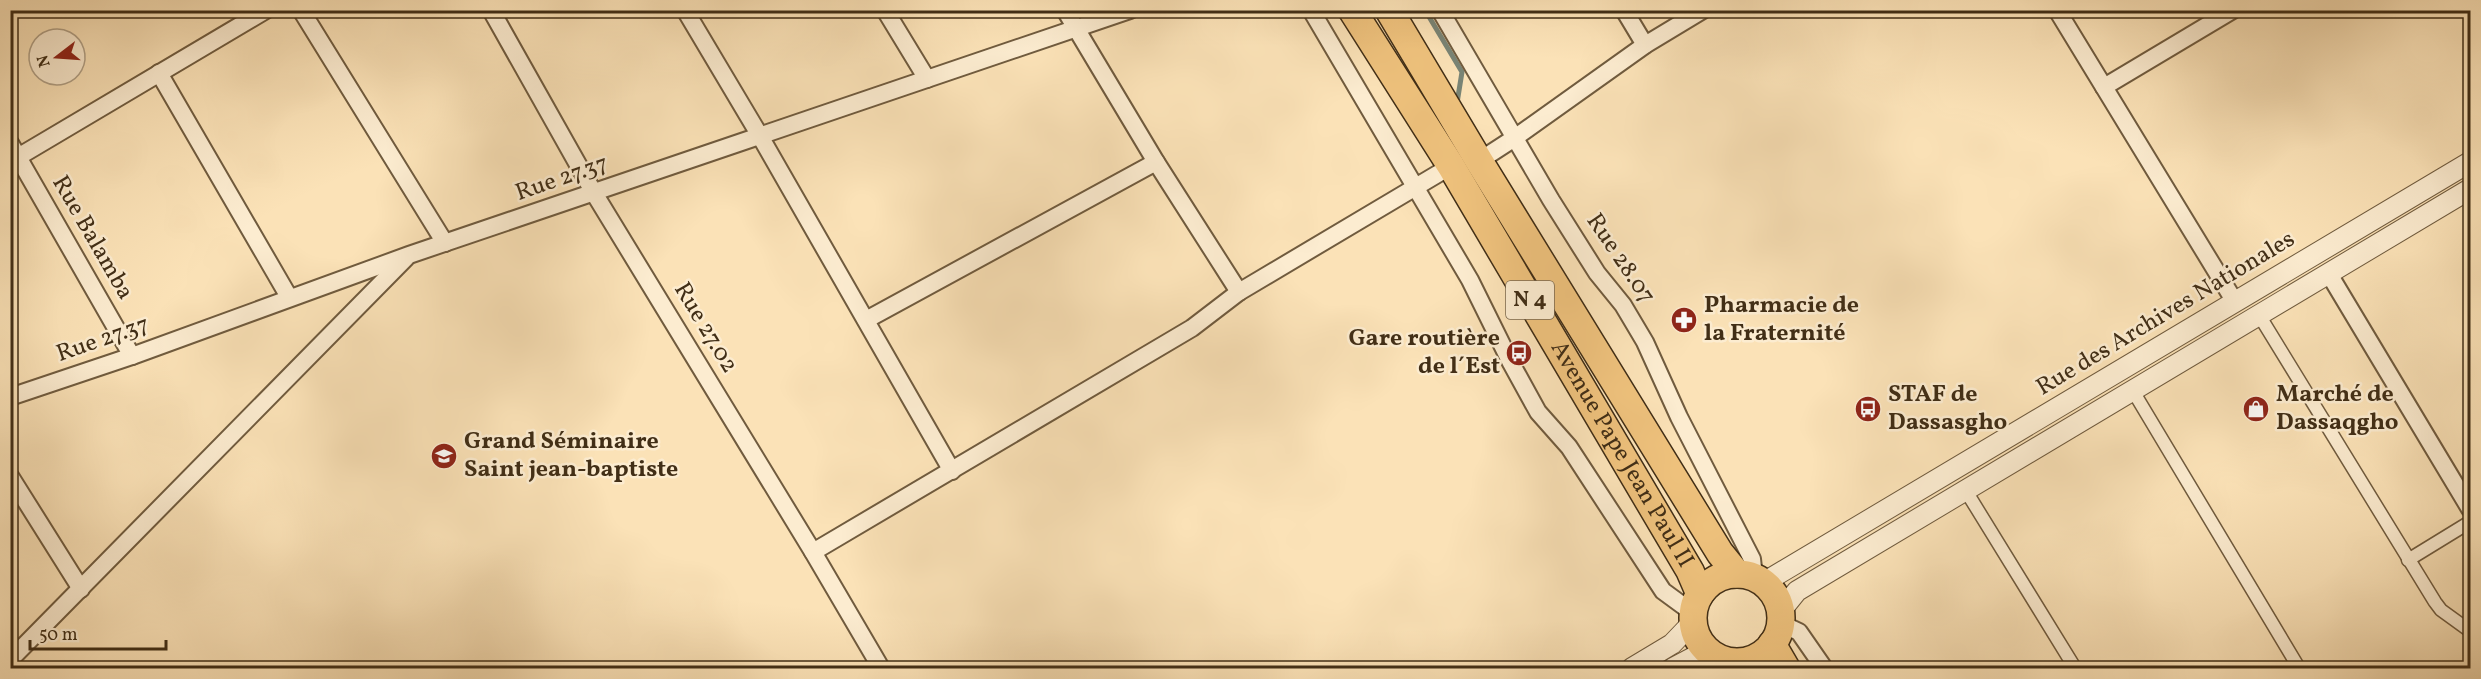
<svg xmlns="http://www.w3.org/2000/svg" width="2481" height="679" viewBox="0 0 2481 679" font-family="Vollkorn,serif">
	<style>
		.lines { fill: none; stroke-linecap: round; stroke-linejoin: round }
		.stream { stroke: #798475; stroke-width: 5 }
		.pedestrian-casing { stroke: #705b3e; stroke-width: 15 }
		.minor-casing { stroke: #705b3e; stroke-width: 20 }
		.tertiary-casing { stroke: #705b3e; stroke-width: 22 }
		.trunk-casing { stroke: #412e16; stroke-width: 30 }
		.pedestrian { stroke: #fcecd0; stroke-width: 12 }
		.minor { stroke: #fcecd0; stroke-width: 16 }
		.tertiary { stroke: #fcecd0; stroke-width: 20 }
		.trunk { stroke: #eec17c; stroke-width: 27 }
		.labels { text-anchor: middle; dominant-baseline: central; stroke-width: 5; stroke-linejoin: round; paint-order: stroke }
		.shield { fill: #fcecd0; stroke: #79674e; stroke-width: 1.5 }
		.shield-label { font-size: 22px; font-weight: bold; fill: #412e16 }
		.street-label { font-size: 24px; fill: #412e16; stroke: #fcecd0 }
		.poi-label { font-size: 24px; font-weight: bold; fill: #412e16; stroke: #fcecd0; text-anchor: start }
	</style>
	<rect width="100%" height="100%" fill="#fbe2b7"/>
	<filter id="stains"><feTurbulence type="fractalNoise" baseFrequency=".00333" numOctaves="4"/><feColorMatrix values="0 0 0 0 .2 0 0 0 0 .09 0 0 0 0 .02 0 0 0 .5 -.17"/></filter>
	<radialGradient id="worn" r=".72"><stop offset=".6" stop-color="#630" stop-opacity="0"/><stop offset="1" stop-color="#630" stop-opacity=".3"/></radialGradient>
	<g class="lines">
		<polyline class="stream" points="1425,10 1462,72 1457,103"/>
		<defs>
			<g id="pedestrian">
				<polyline points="2259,315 2435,602 2441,610 2470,631"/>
				<polyline points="2133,391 2299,668"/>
				<polyline points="1966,491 2075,668"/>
				<polyline points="2408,560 2470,522"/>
			</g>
			<g id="minor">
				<polyline points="301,10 445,243"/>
				<polyline points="491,10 594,193 813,552 881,668"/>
				<polyline points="685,10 760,136 952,471"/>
				<polyline points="885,10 927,79"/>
				<polyline points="1065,10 1156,162 1239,292"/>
				<polyline points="1311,10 1470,280 1511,363 1538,412 1569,447 1663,591 1693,613"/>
				<polyline points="1440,10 1551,200 1597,273 1623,305 1645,342 1679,417 1752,559 1754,577"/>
				<polyline points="1624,10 1645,45"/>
				<polyline points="2057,10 2235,302"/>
				<polyline points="159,73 289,297"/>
				<polyline points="2104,87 2233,10"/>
				<polyline points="10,143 132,356"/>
				<polyline points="18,157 266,10"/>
				<polyline points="1479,161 1516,137 1645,45 1703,10"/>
				<polyline points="2329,274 2470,509"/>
				<polyline points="866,320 1156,162"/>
				<polyline points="10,397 132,356 409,255 1130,10"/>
				<polyline points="10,476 81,589"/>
				<polyline points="813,552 1192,328 1239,292 1451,166"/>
				<polyline points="1780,623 1799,632 1824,668"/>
				<polyline points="1715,656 1718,668"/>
				<polyline points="10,660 406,258"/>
			</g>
			<g id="tertiary">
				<polyline points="1763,583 2470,162"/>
				<polyline points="1780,612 1797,591 2470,189"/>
				<polyline points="1632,668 1672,644 1693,622"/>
				<polyline points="1673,668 1707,650"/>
			</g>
			<g id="trunk">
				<path id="s1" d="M 1352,10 L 1451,166 L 1690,571 L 1700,594"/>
				<polyline points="1389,10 1479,161 1720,553 1737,574"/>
				<circle cx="1737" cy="618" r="44"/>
				<polyline points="1772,644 1786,668"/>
			</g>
		</defs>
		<use href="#pedestrian" class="pedestrian-casing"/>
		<use href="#minor" class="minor-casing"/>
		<use href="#tertiary" class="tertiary-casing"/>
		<use href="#trunk" class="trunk-casing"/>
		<use href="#pedestrian" class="pedestrian"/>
		<use href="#minor" class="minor"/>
		<use href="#tertiary" class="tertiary"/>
		<use href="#trunk" class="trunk"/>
	</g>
	<defs>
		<symbol id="pharmacy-disc" viewBox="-11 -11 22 22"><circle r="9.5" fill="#8f2418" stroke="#fcecd0"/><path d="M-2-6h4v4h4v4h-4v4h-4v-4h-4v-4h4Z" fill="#fff"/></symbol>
		<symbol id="bus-disc" viewBox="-11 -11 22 22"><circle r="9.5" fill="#8f2418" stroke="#fcecd0"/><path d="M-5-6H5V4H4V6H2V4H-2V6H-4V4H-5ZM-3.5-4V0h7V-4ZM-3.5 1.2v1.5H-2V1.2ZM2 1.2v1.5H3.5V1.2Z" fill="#fff"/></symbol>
		<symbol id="shop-disc" viewBox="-11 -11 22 22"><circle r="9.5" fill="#8f2418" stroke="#fcecd0"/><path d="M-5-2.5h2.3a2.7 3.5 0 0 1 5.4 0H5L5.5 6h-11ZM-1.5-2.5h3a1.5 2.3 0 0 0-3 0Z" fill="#fff"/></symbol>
		<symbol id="university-disc" viewBox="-11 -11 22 22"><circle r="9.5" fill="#8f2418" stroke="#fcecd0"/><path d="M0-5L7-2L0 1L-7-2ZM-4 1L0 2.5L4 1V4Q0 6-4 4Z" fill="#fff"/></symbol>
	</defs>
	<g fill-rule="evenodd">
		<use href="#pharmacy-disc" x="1669" y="305" width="30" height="30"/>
		<use href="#bus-disc" x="1504" y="338" width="30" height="30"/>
		<use href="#bus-disc" x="1853" y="394" width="30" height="30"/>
		<use href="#shop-disc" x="2241" y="394" width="30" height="30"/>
		<use href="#university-disc" x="429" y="441" width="30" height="30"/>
	</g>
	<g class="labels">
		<rect class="shield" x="1506" y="281" width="48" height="38" rx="4.5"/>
		<g class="shield-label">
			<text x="1530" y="300">N 4</text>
		</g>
		<g class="street-label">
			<text transform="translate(562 179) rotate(-19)">Rue 27.37</text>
			<text transform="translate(92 238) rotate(60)">Rue Balamba</text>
			<text transform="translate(1620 259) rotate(56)">Rue 28.07</text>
			<text transform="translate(2166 314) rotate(-31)">Rue des Archives Nationales</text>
			<text transform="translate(705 328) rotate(59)">Rue 27.02</text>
			<text transform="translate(103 340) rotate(-19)">Rue 27.37</text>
			<text stroke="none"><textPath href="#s1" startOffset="520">Avenue Pape Jean Paul II</textPath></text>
		</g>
		<g class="poi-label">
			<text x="1704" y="306">Pharmacie de<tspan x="1704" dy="28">la Fraternité</tspan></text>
			<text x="1500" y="339" text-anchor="end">Gare routière<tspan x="1500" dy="28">de l´Est</tspan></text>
			<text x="1888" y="395">STAF de<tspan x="1888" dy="28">Dassasgho</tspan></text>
			<text x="2276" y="395">Marché de<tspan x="2276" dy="28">Dassaqgho</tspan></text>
			<text x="464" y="442">Grand Séminaire<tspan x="464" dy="28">Saint jean-baptiste</tspan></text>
		</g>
	</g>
	<rect width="2481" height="679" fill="none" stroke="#fbe2b7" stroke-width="36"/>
	<rect x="12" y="12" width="2457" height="655" fill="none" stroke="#412e16" stroke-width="3"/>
	<rect x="18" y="18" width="2445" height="643" fill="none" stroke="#412e16" stroke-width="1.5"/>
	<g transform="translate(57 57) rotate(253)"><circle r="28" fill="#fcecd0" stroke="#b1a086" stroke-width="1.5"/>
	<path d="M0-4.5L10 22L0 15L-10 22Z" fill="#8f2418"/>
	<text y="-9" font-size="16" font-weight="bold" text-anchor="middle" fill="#412e16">N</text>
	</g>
	<path d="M30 640v9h136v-9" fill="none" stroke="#412e16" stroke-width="3"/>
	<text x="39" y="640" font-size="18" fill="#412e16" stroke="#fcecd0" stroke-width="4.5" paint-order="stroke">50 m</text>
	<rect width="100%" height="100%" filter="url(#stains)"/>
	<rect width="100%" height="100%" fill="url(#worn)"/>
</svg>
